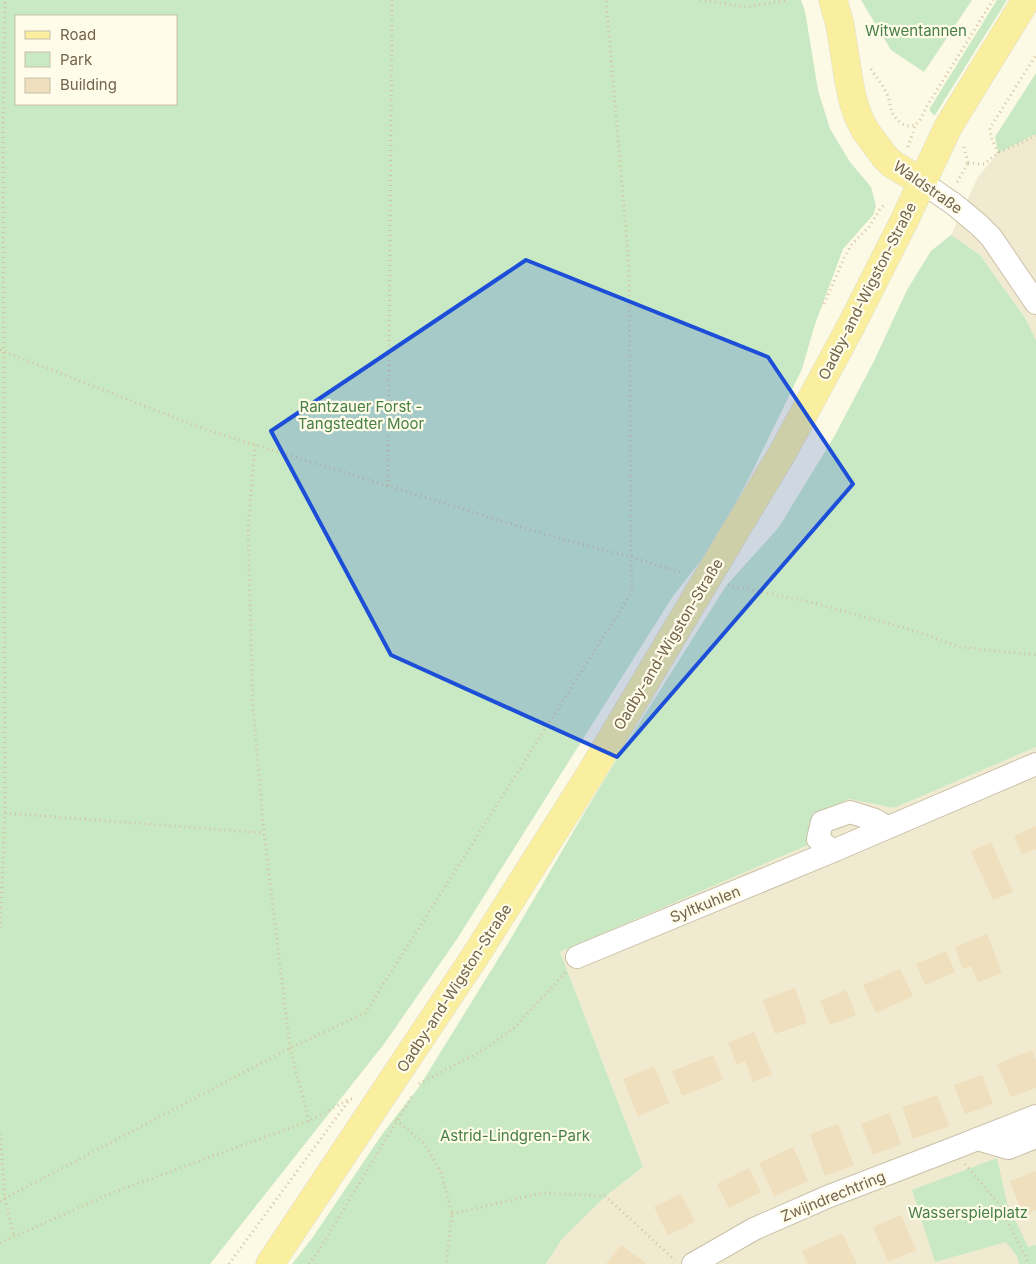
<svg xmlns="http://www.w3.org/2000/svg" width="1036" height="1264" viewBox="0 0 1036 1264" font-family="Inter,sans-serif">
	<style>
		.residential { fill: #f0ead0 }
		.green { fill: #c8e9c3; fill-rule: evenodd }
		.building { fill: #f0dfbc }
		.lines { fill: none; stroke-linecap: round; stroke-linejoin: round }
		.minor-casing { stroke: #cac0a8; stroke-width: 24 }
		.major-casing { stroke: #e0ddd7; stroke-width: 29 }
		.path { stroke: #d5c3a0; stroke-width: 3; stroke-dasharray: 1 4; stroke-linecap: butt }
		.minor { stroke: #fff; stroke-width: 22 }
		.major { stroke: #f9ef9e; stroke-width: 28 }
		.marked { fill: #1d4ed8; fill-opacity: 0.2; stroke: #1d4ed8; stroke-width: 4; stroke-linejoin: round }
		.labels { text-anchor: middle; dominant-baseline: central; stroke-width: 4.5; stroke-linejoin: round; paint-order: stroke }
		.park-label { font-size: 15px; fill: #477f45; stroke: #fffcea }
		.street-label { font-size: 15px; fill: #73644a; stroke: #fffcea }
	</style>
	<rect width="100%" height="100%" fill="#fcf9e4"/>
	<g class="residential">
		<polygon points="1036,134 1036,340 1025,318 980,255 951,235 978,177 998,153"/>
		<polygon points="1036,747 1036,1264 546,1264 562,1239 606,1196 643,1167 560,952 808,845 812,815 849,799 894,808"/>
	</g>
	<g class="green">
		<path d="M 0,0 L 801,0 L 805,11 L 818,90 L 830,129 L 850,162 L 871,187 L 876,206 L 873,215 L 843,249 L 814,327 L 802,369 L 752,472 L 713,545 L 673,596 L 457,939 L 384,1044 L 210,1264 L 0,1264 ZM 16,16 L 176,16 L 176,104 L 16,104 Z"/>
		<polygon points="861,0 972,0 924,72 891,50"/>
		<polygon points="997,0 1007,0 935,115 934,115 930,111 930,108"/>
		<polygon points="1036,73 1036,134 998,153 995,137"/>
		<polygon points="951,235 980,255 1025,318 1036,340 1036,747 894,808 849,799 812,815 808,845 560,952 643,1167 606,1196 562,1239 546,1264 292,1264 313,1237 383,1133 419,1087 510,940 583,815 626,744 726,586 779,527 835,435 874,361 907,290 931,251"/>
		<polygon points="997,1158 1007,1203 1028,1247 1036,1245 1036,1264 1019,1264 1017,1256 1006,1242 935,1262 912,1190"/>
	</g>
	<g class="building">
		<polygon points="1036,826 1036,849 1022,855 1014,836"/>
		<polygon points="991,842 1013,892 993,900 971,851"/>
		<polygon points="987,934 1002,973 978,982 971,966 963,969 955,947"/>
		<polygon points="946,951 955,972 925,985 916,964"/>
		<polygon points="900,969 913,996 876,1013 863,985"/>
		<polygon points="795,988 807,1023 775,1034 763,1000"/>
		<polygon points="846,990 856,1015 830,1025 820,1001"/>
		<polygon points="754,1032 772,1074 753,1082 745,1061 737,1065 728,1043"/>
		<polygon points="1032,1050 1036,1060 1036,1088 1011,1097 997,1064"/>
		<polygon points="713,1055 723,1080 682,1096 672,1071"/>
		<polygon points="654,1066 669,1103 638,1116 623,1079"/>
		<polygon points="982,1075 993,1104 965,1114 954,1085"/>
		<polygon points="937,1095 949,1126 913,1139 902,1107"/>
		<polygon points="889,1113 901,1144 873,1155 861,1124"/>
		<polygon points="838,1124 854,1165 825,1176 810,1134"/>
		<polygon points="793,1147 808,1181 774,1196 759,1163"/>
		<polygon points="749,1168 761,1192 729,1208 717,1184"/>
		<polygon points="1036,1171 1036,1210 1023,1215 1010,1181"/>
		<polygon points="681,1194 695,1222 668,1235 654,1207"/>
		<polygon points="901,1215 916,1250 888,1262 873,1227"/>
		<polygon points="842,1233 857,1264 808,1264 802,1251"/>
		<polygon points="621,1245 647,1264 606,1264"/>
	</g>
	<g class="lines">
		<defs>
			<g id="minor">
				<polyline points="922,182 955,205 979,225 991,237 1036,303"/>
				<polyline points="833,851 818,839 822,822 850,812 875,820 887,827"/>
				<polyline points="577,957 833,851 1036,764"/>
				<polyline points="977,1139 1008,1148 1036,1137"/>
				<polyline points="693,1264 754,1229 827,1197 952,1149 1036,1116"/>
			</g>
			<g id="major">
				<polyline points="833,0 840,25 849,82 853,101 858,116 865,130 884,156 892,164 922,182"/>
				<polyline points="270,1264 474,958 591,773 730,540 783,452 852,324 905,219 948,127 1026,0"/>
			</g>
		</defs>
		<use href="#minor" class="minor-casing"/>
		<use href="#major" class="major-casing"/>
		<g class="path">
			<polyline points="700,0 747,7 787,0"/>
			<path d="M 871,69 C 876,77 882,84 886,92 C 893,106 887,112 901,123 C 905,126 910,127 915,125"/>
			<polyline points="908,147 916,124 920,120 927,106 993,0"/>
			<polyline points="964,147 968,163"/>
			<polyline points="998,153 991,137 990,128 1036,55"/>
			<polyline points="968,163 984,164 998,153 1036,136"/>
			<polyline points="957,182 968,163"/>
			<polyline points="824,304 845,256 852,244 869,227 880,209 886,203"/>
			<polyline points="0,350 207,430 544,534 631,557 684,573"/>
			<polyline points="255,445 248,529 253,707 264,833 290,1048 309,1121"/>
			<polyline points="388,486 392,0"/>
			<polyline points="728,585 802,600 869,618 918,632 960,647 1036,655"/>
			<polyline points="5,813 264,833"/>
			<polyline points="0,928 5,813 3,130 5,0"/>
			<polyline points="419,1084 483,1050 513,1029 566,972"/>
			<polyline points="396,1120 424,1143 441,1172 452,1214 446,1264"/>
			<polyline points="0,1134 5,1199 14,1237"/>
			<polyline points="965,1164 999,1204 1027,1260 1028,1264"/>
			<polyline points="0,1201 290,1048 365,1013 632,592 631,557 629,265 606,0"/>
			<polyline points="452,1214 542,1193 605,1196 675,1260"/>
			<polyline points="0,1243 109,1194 309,1121 350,1099 353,1099"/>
			<polyline points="229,1264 350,1099"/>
			<polyline points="309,1264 316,1255 412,1096"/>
		</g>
		<use href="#minor" class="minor"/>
		<use href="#major" class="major"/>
	</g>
	<path class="marked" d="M 526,260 L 768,357 L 853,484 L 617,757 L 391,655 L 271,431 Z"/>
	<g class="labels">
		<g class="park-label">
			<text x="916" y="30">Witwentannen</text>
			<text x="361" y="406">Rantzauer Forst -<tspan x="361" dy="17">Tangstedter Moor</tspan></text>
			<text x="515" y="1135">Astrid-Lindgren-Park</text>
			<text x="968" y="1212">Wasserspielplatz</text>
		</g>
		<g class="street-label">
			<text transform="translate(928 187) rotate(35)">Waldstraße</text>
			<text transform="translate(867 291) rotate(-63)">Oadby-and-Wigston-Straße</text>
			<text transform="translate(668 644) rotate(-59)">Oadby-and-Wigston-Straße</text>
			<text transform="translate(705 904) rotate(-22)">Syltkuhlen</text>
			<text transform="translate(454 988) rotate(-57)">Oadby-and-Wigston-Straße</text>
			<text transform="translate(833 1196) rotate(-22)">Zwijndrechtring</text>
		</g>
	</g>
	<rect x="15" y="15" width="162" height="90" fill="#fffcea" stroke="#c7bfaa"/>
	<rect x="25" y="31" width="25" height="8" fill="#f9ef9e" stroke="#c7bfaa"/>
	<text x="60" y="40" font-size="15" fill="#73644a">Road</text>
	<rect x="25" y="52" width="25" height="15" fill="#c8e9c3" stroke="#c7bfaa"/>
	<text x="60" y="65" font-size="15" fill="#73644a">Park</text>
	<rect x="25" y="78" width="25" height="15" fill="#f0dfbc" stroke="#c7bfaa"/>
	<text x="60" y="90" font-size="15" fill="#73644a">Building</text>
</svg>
